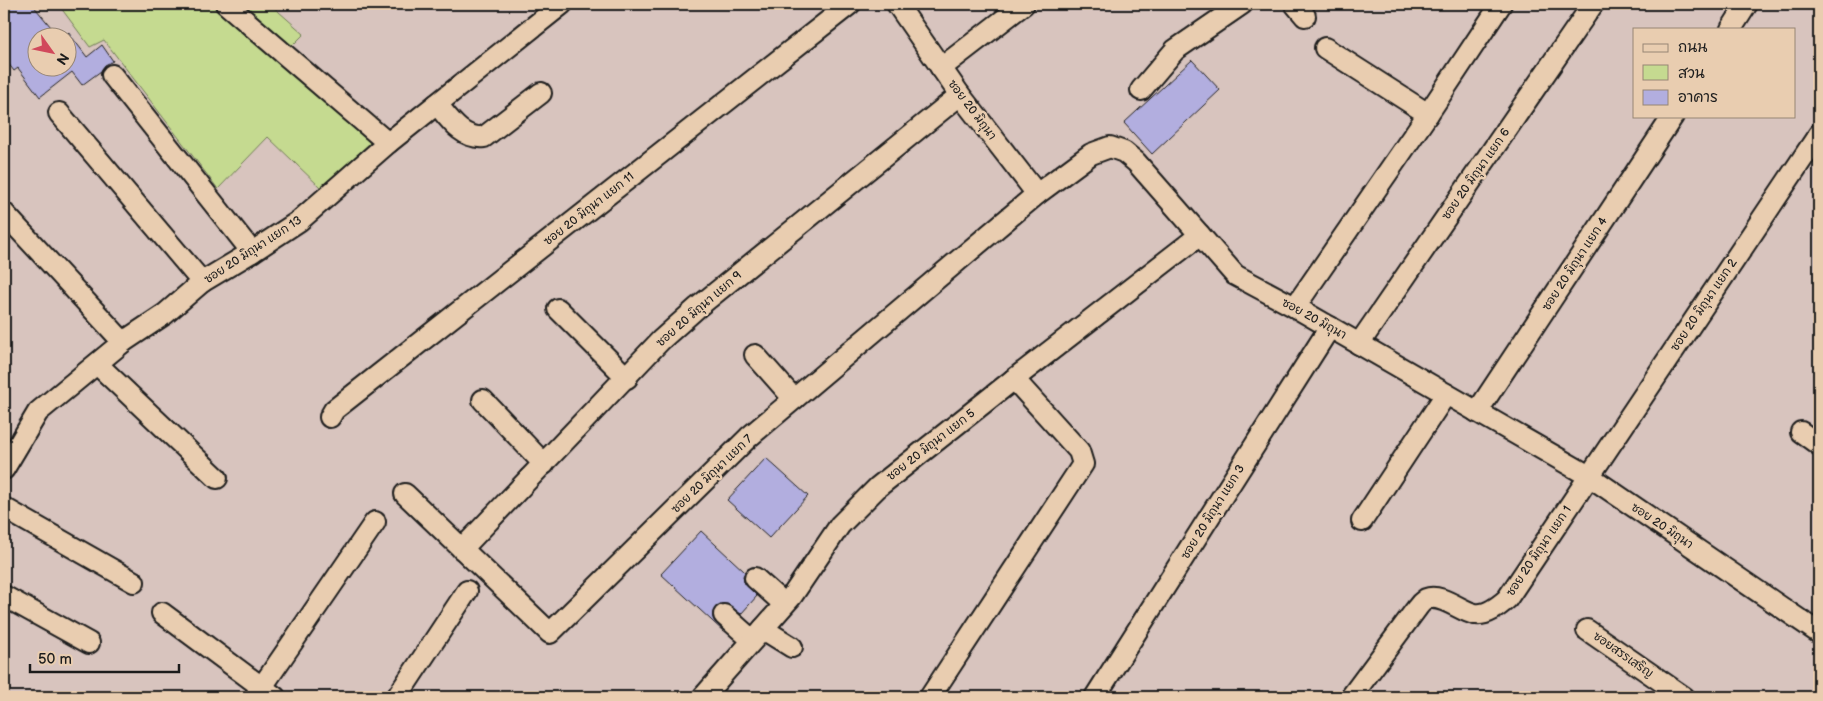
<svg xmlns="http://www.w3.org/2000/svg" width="1823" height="701" viewBox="0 0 1823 701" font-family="'Balsamiq Sans','Playpen Sans Thai',sans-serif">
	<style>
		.green { fill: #c5da90; stroke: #707b56 }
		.building { fill: #b2aedf; stroke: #1c1c1c }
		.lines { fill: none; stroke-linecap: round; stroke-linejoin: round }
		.minor-casing { stroke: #1c1c1c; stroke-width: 24 }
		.minor { stroke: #e9cdb0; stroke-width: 20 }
		.labels { text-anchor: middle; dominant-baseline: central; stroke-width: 5; stroke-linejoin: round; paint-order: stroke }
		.street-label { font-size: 12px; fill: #1c1c1c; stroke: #e9cdb0 }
	</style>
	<rect width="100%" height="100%" fill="#d8c4be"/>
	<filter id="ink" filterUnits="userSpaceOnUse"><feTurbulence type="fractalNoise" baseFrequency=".02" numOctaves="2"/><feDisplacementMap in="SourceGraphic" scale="10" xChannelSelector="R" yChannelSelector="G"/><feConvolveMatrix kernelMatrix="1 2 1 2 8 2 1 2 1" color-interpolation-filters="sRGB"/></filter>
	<g filter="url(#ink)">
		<polygon class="green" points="58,4 270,4 304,34 281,57 370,143 321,188 268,137 218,189 104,40 90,47"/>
		<g class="building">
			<polygon points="4,4 32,4 60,38 38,38 38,68 69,68 68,32 87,57 102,45 113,61 105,65 101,71 82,85 72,72 40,97 18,68 14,71 4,58"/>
			<polygon points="1192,60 1220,90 1152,154 1124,123"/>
			<polygon points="766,458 808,496 769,538 727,500"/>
			<polygon points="701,531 745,572 743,576 744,582 757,596 741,614 727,604 721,604 716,607 713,612 713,618 724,632 661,574"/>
		</g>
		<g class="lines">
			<defs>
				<g id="minor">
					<polyline points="226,4 388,143"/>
					<polyline points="897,4 960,95 1037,194 1091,154 1110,147 1124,152 1136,162 1235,275 1295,307 1589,476 1819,633"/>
					<polyline points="1295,4 1305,16"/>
					<polyline points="1731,29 1747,4"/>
					<polyline points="1325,48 1428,114"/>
					<polyline points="941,68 1024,4"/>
					<polyline points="112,75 252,252"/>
					<polyline points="1141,90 1175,50 1242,4"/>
					<path d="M 437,104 C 450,120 462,139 484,137 L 541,93"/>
					<polyline points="59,113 202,282"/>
					<polyline points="4,213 123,342"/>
					<polyline points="1295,307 1428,114 1501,4"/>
					<polyline points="558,309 627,378"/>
					<polyline points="1359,344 1593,4"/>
					<polyline points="755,355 794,399"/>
					<polyline points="97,364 217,478"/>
					<polyline points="483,400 544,464"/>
					<polyline points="1477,412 1673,116"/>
					<polyline points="330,417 334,410 850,4"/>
					<polyline points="1801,432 1819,445"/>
					<polyline points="4,469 38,412 123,342 165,314 202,282 252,252 299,221 388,143 562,4"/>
					<polyline points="405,494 550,633 749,437 1037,194"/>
					<polyline points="4,508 134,582"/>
					<polyline points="1362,521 1446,394"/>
					<polyline points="462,549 661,340 698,307 960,95"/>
					<polyline points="755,578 784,604"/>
					<polyline points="4,596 89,643"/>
					<polyline points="162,613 275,697"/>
					<polyline points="724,615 752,640"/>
					<polyline points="763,629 792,647"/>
					<polyline points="1587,630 1684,697"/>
					<polyline points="255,697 375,522"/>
					<polyline points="397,697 467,591"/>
					<polyline points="703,697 792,596 840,525 878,487 1014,379 1200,235"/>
					<polyline points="930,697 1083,464 1079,451 1014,379"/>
					<polyline points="1095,697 1330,327"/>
					<path d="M 1351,697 L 1417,608 C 1419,605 1423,601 1426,599 C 1442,593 1461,612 1475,614 C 1487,616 1499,606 1507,599 L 1819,134"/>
				</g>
			</defs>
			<use href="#minor" class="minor-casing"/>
			<use href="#minor" class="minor"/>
		</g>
	</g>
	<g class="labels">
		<g class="street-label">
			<text transform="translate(972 110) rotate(53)">ซอย 20 มิถุนา</text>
			<text transform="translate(1476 174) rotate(-55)">ซอย 20 มิถุนา แยก 6</text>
			<text transform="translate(589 209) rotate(-38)">ซอย 20 มิถุนา แยก 11</text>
			<text transform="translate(253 250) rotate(-33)">ซอย 20 มิถุนา แยก 13</text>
			<text transform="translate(1575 264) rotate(-57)">ซอย 20 มิถุนา แยก 4</text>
			<text transform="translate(1704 305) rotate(-56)">ซอย 20 มิถุนา แยก 2</text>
			<text transform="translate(699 309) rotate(-41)">ซอย 20 มิถุนา แยก 9</text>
			<text transform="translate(1314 319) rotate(29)">ซอย 20 มิถุนา</text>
			<text transform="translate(931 445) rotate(-38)">ซอย 20 มิถุนา แยก 5</text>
			<text transform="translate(712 474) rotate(-44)">ซอย 20 มิถุนา แยก 7</text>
			<text transform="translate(1213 512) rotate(-58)">ซอย 20 มิถุนา แยก 3</text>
			<text transform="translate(1662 526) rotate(34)">ซอย 20 มิถุนา</text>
			<text transform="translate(1539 551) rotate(-56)">ซอย 20 มิถุนา แยก 1</text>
			<text transform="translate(1623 655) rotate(35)">ซอยสรรเสริญ</text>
		</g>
	</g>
	<rect width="1823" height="701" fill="none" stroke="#e9cdb0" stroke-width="20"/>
	<rect x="10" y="10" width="1803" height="681" fill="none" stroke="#1c1c1c" stroke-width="2" filter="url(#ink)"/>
	<rect x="1633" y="28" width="162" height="90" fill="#e9cdb0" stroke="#978675"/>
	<rect x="1643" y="44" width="25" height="8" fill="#e9cdb0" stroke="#978675"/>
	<text x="1678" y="52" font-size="15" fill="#1c1c1c">ถนน</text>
	<rect x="1643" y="65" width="25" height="15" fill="#c5da90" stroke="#978675"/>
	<text x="1678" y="78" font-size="15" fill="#1c1c1c">สวน</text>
	<rect x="1643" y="90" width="25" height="15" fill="#b2aedf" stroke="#978675"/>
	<text x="1678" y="102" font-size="15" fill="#1c1c1c">อาคาร</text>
	<g transform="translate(52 52) rotate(123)"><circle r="24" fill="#e9cdb0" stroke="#978675"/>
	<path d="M0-4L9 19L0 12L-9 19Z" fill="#d1495b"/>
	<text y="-8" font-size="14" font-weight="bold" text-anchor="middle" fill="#1c1c1c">N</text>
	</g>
	<path d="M30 664v8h149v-8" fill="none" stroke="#1c1c1c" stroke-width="2.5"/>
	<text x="38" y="664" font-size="15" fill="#1c1c1c" stroke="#e9cdb0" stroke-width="4" paint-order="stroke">50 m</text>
</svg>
